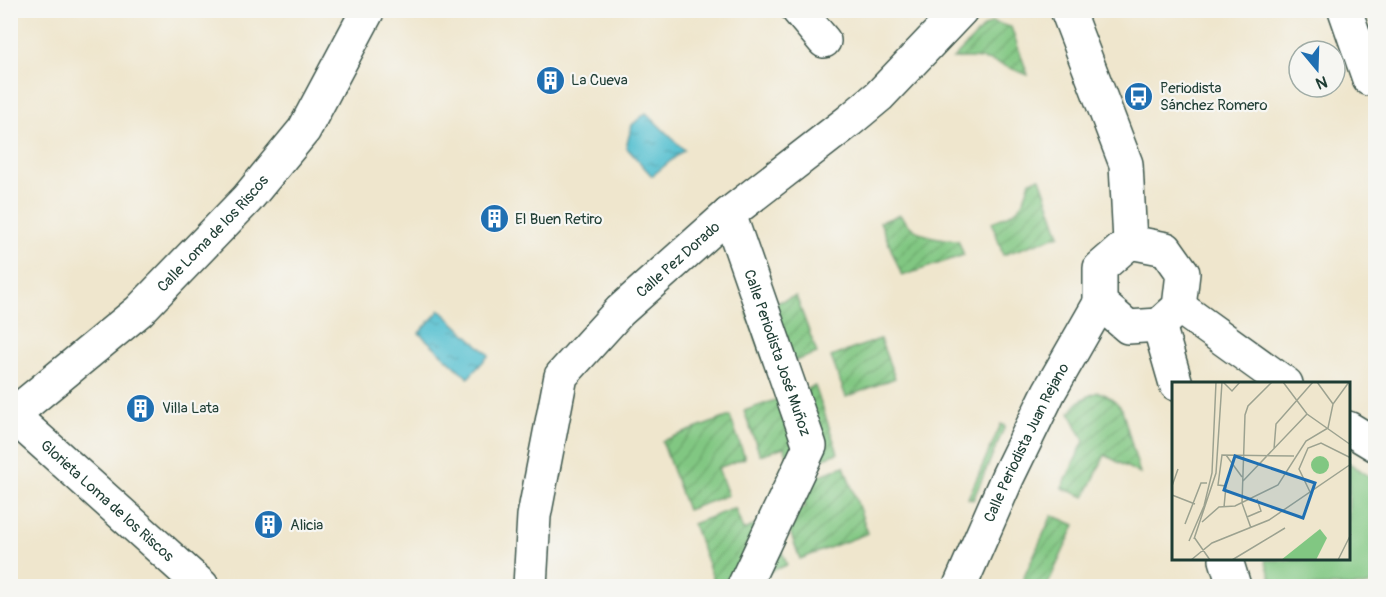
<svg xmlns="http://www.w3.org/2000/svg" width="1386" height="597" viewBox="0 0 1386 597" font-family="Pangolin,sans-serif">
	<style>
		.green { fill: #81c782; stroke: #50825b; stroke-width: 1.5 }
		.garden { fill: url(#garden-furrows); stroke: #50825b; stroke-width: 1.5 }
		.water { fill: url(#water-ripples); stroke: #3a7e82; stroke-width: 1.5 }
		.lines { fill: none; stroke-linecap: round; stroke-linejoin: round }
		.street-casing { stroke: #3e564b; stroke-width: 36 }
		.street { stroke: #fff; stroke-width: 33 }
		.labels { text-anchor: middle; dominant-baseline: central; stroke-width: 4.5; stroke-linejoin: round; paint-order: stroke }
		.poi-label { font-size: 15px; fill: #1f3d34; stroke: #f6f6f2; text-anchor: start }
		.street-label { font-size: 15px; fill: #1f3d34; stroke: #f6f6f2 }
		.inset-road { fill: none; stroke: #9ca290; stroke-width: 1.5 }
		.view { fill: #1f6fb2; fill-opacity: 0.15; stroke: #1f6fb2; stroke-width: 3 }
		.inset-edge { fill: none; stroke: #1f3d34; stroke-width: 3 }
	</style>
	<defs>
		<pattern id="garden-furrows" width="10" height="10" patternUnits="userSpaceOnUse" patternTransform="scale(1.5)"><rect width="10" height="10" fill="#81c782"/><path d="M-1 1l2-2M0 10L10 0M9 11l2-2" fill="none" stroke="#69a36b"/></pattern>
		<pattern id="water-ripples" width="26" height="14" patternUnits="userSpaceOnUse" patternTransform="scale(1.5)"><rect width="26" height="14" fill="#55c0d0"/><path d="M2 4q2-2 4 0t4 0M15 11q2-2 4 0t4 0" fill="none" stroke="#469daa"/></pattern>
	</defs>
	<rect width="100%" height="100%" fill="#f6f6f2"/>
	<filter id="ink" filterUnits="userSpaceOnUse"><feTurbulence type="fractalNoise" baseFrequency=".0167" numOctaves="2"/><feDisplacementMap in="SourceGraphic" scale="12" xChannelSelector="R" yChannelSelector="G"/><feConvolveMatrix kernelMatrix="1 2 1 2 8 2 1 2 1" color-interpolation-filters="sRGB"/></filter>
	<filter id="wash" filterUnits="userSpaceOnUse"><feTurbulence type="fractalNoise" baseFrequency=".008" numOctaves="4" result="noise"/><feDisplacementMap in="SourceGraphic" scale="24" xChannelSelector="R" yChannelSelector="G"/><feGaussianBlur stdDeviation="1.35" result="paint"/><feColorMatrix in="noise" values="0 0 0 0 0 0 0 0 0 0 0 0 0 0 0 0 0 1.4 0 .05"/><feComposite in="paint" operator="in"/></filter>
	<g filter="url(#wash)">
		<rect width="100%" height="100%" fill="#efe6cd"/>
		<polygon class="green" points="1349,463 1375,480 1375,583 1365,586 1274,586 1265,560 1348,560"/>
		<g class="garden">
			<path d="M 992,22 L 1011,27 L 1028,75 C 998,64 986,55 953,59 L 984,27 Z"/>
			<path d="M 1040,178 L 1060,235 L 1003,255 L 992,222 C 1018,212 1023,209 1030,181 Z"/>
			<path d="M 900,215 C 903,219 906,223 910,226 C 922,237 942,239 958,240 L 964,255 L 902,276 L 880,222 Z"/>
			<polygon points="796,296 817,353 768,371 747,313"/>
			<polygon points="880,339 895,378 846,397 831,357"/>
			<polygon points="815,386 838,453 793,469 784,447 760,455 744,411"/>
			<path d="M 1098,392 C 1109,395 1115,400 1122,409 L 1140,474 L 1105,455 L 1085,497 L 1062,488 L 1084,441 L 1070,413 C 1077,401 1085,397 1098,392 Z"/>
			<polygon points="730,416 745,458 718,468 728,495 687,510 662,441"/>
			<polygon points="1001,424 1005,426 973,500 968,498"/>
			<polygon points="844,466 868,533 800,559 784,515 806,507 798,484"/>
			<polygon points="735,508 743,530 770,520 787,565 731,586 716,586 693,524"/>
			<polygon points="1052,515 1075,525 1047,586 1020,586"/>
		</g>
		<g class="water">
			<polygon points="646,113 684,150 652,176 626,147 632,125"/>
			<polygon points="440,310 489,355 468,378 419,333"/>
		</g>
	</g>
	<g filter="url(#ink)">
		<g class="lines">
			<defs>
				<g id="street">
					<polyline points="798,10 824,41"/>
					<polyline points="1067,10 1126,164 1130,242"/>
					<polyline points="1345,10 1369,79 1376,77"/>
					<path id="s1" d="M 729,214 L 810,446 L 744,586"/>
					<polygon points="1130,242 1166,249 1183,273 1179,307 1159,325 1128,327 1100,303 1100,268"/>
					<polyline points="1179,307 1286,384"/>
					<polyline points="1159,325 1176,384"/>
					<path id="s2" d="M 12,415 L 202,586"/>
					<path id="s3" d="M 10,417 L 139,311 L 247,199 L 304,130 L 368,10"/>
					<polyline points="1348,428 1376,445"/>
					<polyline points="1226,560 1234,586"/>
					<path id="s4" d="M 530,586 L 534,516 L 561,376 L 620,311 L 729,214 L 849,121 L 879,96 L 961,10"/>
					<path id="s5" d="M 960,586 L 1008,476 L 1049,392 L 1100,303"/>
				</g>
			</defs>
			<use href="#street" class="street-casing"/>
			<use href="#street" class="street"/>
		</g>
	</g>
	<defs>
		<symbol id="building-disc" viewBox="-11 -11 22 22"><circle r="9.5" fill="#1f6fb2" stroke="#f6f6f2"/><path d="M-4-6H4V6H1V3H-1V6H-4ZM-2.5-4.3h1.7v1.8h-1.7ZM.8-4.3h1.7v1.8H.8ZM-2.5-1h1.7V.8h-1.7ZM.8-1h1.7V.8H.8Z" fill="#fff"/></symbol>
		<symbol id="bus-disc" viewBox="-11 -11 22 22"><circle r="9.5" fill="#1f6fb2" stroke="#f6f6f2"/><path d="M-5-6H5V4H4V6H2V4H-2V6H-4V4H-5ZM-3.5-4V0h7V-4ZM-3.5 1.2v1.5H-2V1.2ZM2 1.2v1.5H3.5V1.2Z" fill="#fff"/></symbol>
	</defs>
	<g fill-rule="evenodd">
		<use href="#building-disc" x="534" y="64" width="33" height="33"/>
		<use href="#bus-disc" x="1122" y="80" width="33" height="33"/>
		<use href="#building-disc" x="478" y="202" width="33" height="33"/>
		<use href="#building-disc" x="124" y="392" width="33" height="33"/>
		<use href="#building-disc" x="252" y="508" width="33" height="33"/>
	</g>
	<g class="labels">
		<g class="poi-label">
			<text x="571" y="80">La Cueva</text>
			<text x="1160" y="88">Periodista<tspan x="1160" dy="17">Sánchez Romero</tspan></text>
			<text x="515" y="219">El Buen Retiro</text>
			<text x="162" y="408">Villa Lata</text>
			<text x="290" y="525">Alicia</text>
		</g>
		<g class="street-label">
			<text stroke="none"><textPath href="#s3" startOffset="274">Calle Loma de los Riscos</textPath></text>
			<text stroke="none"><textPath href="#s4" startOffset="378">Calle Pez Dorado</textPath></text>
			<text stroke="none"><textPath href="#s1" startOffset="147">Calle Periodista José Muñoz</textPath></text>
			<text stroke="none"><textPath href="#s5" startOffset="158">Calle Periodista Juan Rejano</textPath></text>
			<text stroke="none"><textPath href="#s2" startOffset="128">Glorieta Loma de los Riscos</textPath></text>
		</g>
	</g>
	<g transform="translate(1172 382)">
		<rect width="178" height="178" fill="#efe6cd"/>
		<path d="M139 83a9 9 0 1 1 18 0a9 9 0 1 1-18 0ZM 148,147 L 155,156 L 144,178 L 109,178 Z" fill="#81c782"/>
		<path class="inset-road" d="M 51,0 L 60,9 L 68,0M 111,0 L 135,32 L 179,63M 145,0 L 161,22M 102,67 L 104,42 L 141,0M 54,73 L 70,95M 71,99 L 135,32M 0,104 L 6,87M 139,112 L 127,87 L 136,66 L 149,61 L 179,76M 0,113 L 23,122M 52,125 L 54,104 L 46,103 L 50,73 L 122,74M 75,135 L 89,129 L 85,117M 30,140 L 47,125 L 63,124 L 106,103 L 134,59 L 156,46 L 161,22 L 177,0M 13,142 L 29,101 L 35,101M 79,146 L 70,121 L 73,33 L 76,24 L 100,0M 22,155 L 38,178M 22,157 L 44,91 L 50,0M 17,159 L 32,124 L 40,91 L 44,0M 19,178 L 40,161 L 97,138 L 179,82M 60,178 L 113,146M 166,178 L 179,152"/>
		<path class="view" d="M 63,74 L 143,101 L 131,136 L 52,108 Z"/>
		<rect width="178" height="178" class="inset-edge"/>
	</g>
	<rect width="1386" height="597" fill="none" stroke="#f6f6f2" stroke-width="36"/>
	<g transform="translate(1317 69) rotate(161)"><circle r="28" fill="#f6f6f2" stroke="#a0aca6" stroke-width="1.5"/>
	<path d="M0-4.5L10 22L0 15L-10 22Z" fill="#1f6fb2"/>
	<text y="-9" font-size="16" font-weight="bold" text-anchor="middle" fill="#1f3d34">N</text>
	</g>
</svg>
